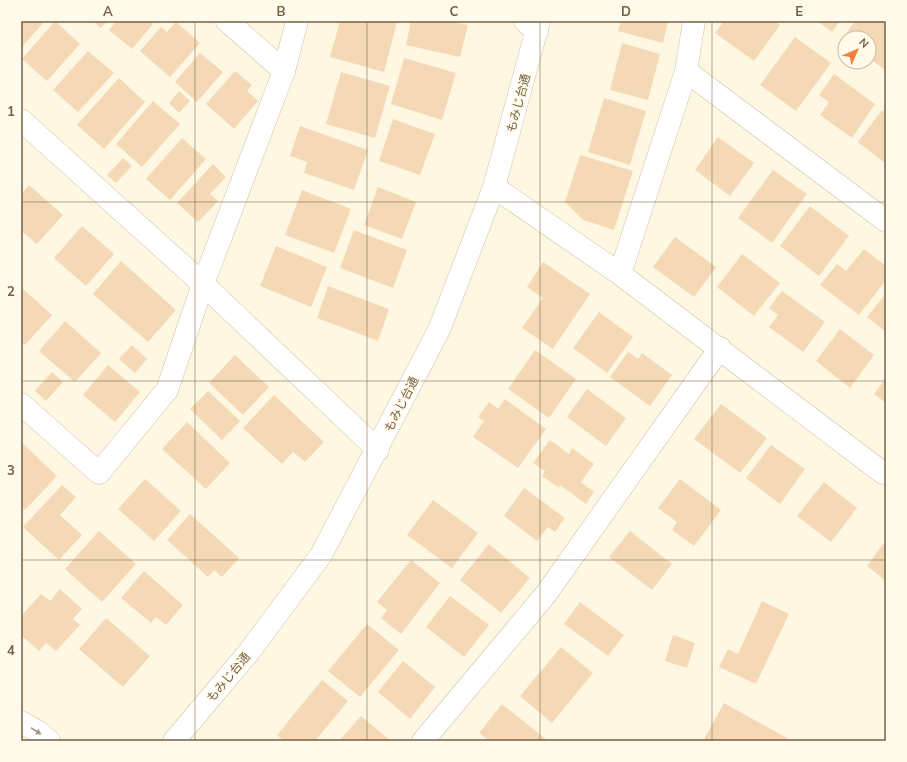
<svg xmlns="http://www.w3.org/2000/svg" width="907" height="762" viewBox="0 0 907 762" font-family="Mulish,'Noto Sans JP',sans-serif">
	<style>
		.building { fill: #f5d9b7 }
		.lines { fill: none; stroke-linecap: round; stroke-linejoin: round }
		.minor-casing { stroke: #d0bfa8; stroke-width: 23 }
		.tertiary-casing { stroke: #d0bfa8; stroke-width: 23 }
		.minor { stroke: #fff; stroke-width: 22 }
		.tertiary { stroke: #fff; stroke-width: 22 }
		.oneway { fill: #a79787 }
		.grid { fill: none; stroke: #775f46; stroke-width: 1; stroke-opacity: 0.55 }
		.labels { text-anchor: middle; dominant-baseline: central; stroke-width: 3.5; stroke-linejoin: round; paint-order: stroke }
		.street-label { font-size: 12px; fill: #775f46; stroke: #fffae9 }
		.neatline { fill: none; stroke: #775f46; stroke-width: 1.5 }
		.grid-label { font-size: 13px; text-anchor: middle; font-weight: bold; fill: #775f46 }
	</style>
	<rect width="100%" height="100%" fill="#fef7e1"/>
	<g class="building">
		<polygon points="21,21 45,21 21,48"/>
		<polygon points="55,21 80,44 47,81 22,59"/>
		<polygon points="93,21 107,21 101,28"/>
		<polygon points="117,21 150,21 153,24 132,49 109,30"/>
		<polygon points="340,21 397,22 384,72 330,57"/>
		<polygon points="411,21 449,21 468,25 460,57 406,45"/>
		<polygon points="621,21 668,21 663,43 618,31"/>
		<polygon points="724,21 775,21 780,25 754,61 715,33"/>
		<polygon points="817,21 840,21 832,32"/>
		<polygon points="855,21 886,21 885,70 869,58 869,38 845,38 845,41 842,39"/>
		<polygon points="176,22 200,43 170,77 140,51 161,27 167,32"/>
		<polygon points="795,37 831,63 796,111 760,85"/>
		<polygon points="622,43 660,54 648,100 610,90"/>
		<polygon points="88,51 114,73 78,112 53,90"/>
		<polygon points="200,53 223,72 197,102 175,82"/>
		<polygon points="404,58 456,73 442,120 391,104"/>
		<polygon points="235,71 252,85 247,91 258,101 234,129 206,104"/>
		<polygon points="341,72 390,86 375,138 326,124"/>
		<polygon points="834,74 875,104 852,138 820,115 829,102 819,95"/>
		<polygon points="119,78 145,102 104,149 77,125"/>
		<polygon points="179,91 190,101 179,113 169,103"/>
		<polygon points="604,98 646,111 630,165 588,152"/>
		<polygon points="153,101 180,124 142,167 116,144"/>
		<polygon points="882,110 886,113 886,164 858,142"/>
		<polygon points="393,119 435,134 420,175 379,161"/>
		<polygon points="300,126 368,150 354,190 304,173 307,162 290,156"/>
		<polygon points="718,137 754,163 730,196 695,170"/>
		<polygon points="182,138 206,159 170,200 146,179"/>
		<polygon points="580,155 633,171 614,230 583,220 565,202"/>
		<polygon points="123,158 132,166 116,183 107,175"/>
		<polygon points="213,164 226,177 210,194 218,201 198,222 177,203"/>
		<polygon points="773,170 807,194 772,243 738,218"/>
		<polygon points="29,185 63,215 37,244 21,231 21,194"/>
		<polygon points="378,187 416,202 402,239 364,225"/>
		<polygon points="302,190 351,209 334,253 285,235"/>
		<polygon points="810,206 849,236 819,276 780,246"/>
		<polygon points="82,226 114,254 86,286 54,258"/>
		<polygon points="354,230 407,250 393,288 340,268"/>
		<polygon points="675,237 716,267 694,297 653,267"/>
		<polygon points="276,246 327,267 311,307 260,286"/>
		<polygon points="864,249 886,266 886,280 859,315 820,285 837,264 846,271"/>
		<polygon points="742,254 780,283 754,316 717,287"/>
		<polygon points="121,261 176,310 148,342 93,294"/>
		<polygon points="543,262 590,294 553,349 522,328 543,298 527,287"/>
		<polygon points="328,286 389,309 378,341 317,318"/>
		<polygon points="22,288 52,315 25,345 21,342"/>
		<polygon points="782,291 825,322 803,352 769,327 778,315 769,308"/>
		<polygon points="886,293 886,332 867,317"/>
		<polygon points="599,312 633,337 607,373 573,348"/>
		<polygon points="65,321 101,353 75,382 39,351"/>
		<polygon points="840,329 874,355 850,388 816,361"/>
		<polygon points="132,345 147,359 135,373 119,359"/>
		<polygon points="535,350 576,379 549,418 508,389"/>
		<polygon points="628,352 638,359 642,353 672,375 650,406 610,377"/>
		<polygon points="235,355 269,387 243,415 209,383"/>
		<polygon points="108,365 140,392 115,422 83,395"/>
		<polygon points="52,372 63,382 46,401 35,391"/>
		<polygon points="886,378 886,403 874,394"/>
		<polygon points="587,389 626,418 606,446 567,417"/>
		<polygon points="208,391 240,421 222,440 190,409"/>
		<polygon points="274,395 324,442 305,462 293,452 282,464 243,428"/>
		<polygon points="505,399 546,429 518,468 473,437 484,421 478,417 489,402 498,409"/>
		<polygon points="721,404 767,438 740,473 694,439"/>
		<polygon points="187,422 230,463 206,489 162,449"/>
		<polygon points="550,440 569,454 572,448 594,464 581,482 594,492 586,504 560,485 559,488 542,476 545,471 533,463"/>
		<polygon points="21,442 57,476 25,510 21,507"/>
		<polygon points="771,445 805,469 780,504 746,478"/>
		<polygon points="145,479 181,511 154,541 118,509"/>
		<polygon points="680,479 721,510 694,546 672,530 677,522 658,508"/>
		<polygon points="824,482 857,508 831,542 797,516"/>
		<polygon points="62,485 76,497 60,515 82,535 59,560 23,527"/>
		<polygon points="524,488 565,518 555,532 548,527 537,541 504,516"/>
		<polygon points="433,500 478,533 452,568 407,535"/>
		<polygon points="190,514 239,558 222,577 214,570 208,577 167,540"/>
		<polygon points="99,531 136,564 102,602 65,569"/>
		<polygon points="630,531 672,564 652,590 609,557"/>
		<polygon points="489,544 530,578 501,613 460,580"/>
		<polygon points="883,544 886,547 886,581 867,566"/>
		<polygon points="411,560 440,583 401,634 381,618 387,610 377,602"/>
		<polygon points="144,571 183,605 166,625 156,617 151,623 121,598"/>
		<polygon points="60,589 82,609 73,619 80,625 56,651 46,643 39,651 21,635 21,616 41,594 50,601"/>
		<polygon points="450,596 489,625 464,657 426,627"/>
		<polygon points="762,601 789,614 756,684 719,667 728,649 738,654"/>
		<polygon points="580,602 624,635 608,656 564,624"/>
		<polygon points="106,618 150,656 123,687 79,649"/>
		<polygon points="367,624 399,650 360,697 328,671"/>
		<polygon points="673,635 695,643 687,668 665,661"/>
		<polygon points="561,647 593,673 552,723 520,696"/>
		<polygon points="403,661 435,687 410,719 378,692"/>
		<polygon points="322,680 348,701 315,741 284,741 277,735"/>
		<polygon points="724,703 787,738 786,741 703,741"/>
		<polygon points="502,704 548,741 489,741 479,733"/>
		<polygon points="361,716 391,741 339,741"/>
	</g>
	<g class="lines">
		<defs>
			<g id="minor">
				<polyline points="227,21 284,71"/>
				<polyline points="525,21 537,32"/>
				<polyline points="686,71 886,221"/>
				<polyline points="21,120 203,284 378,450"/>
				<polyline points="494,187 620,274 883,473 886,473"/>
				<polyline points="620,274 686,71 694,21"/>
				<polyline points="21,404 99,473 167,390 203,284 284,71 297,21"/>
				<polyline points="423,741 546,594 720,348"/>
			</g>
			<g id="tertiary">
				<polyline points="21,722 37,731 49,741"/>
				<polyline points="174,741 249,652 321,555 439,330 494,187 539,21"/>
			</g>
		</defs>
		<use href="#minor" class="minor-casing"/>
		<use href="#tertiary" class="tertiary-casing"/>
		<use href="#minor" class="minor"/>
		<use href="#tertiary" class="tertiary"/>
	</g>
	<defs><path id="oneway-solid" d="M-6-.8H1V-3.2L6.5 0L1 3.2V.8H-6Z"/></defs>
	<use class="oneway" href="#oneway-solid" transform="translate(36 731) rotate(33)"/>
	<path class="grid" d="M 195,21 L 195,741M 367,21 L 367,741M 540,21 L 540,741M 712,21 L 712,741M 21,202 L 886,202M 21,381 L 886,381M 21,560 L 886,560"/>
	<g class="labels">
		<g class="street-label">
			<text transform="translate(518 103) rotate(-75)">もみじ台通</text>
			<text transform="translate(401 404) rotate(-63)">もみじ台通</text>
			<text transform="translate(228 677) rotate(-50)">もみじ台通</text>
		</g>
	</g>
	<rect width="907" height="762" fill="none" stroke="#fffae9" stroke-width="44"/>
	<g transform="translate(857 50) rotate(45)"><circle r="19" fill="#fffae9" stroke="#c9bca8"/>
	<path d="M0-3L7 15L0 10L-7 15Z" fill="#f17f3d"/>
	<text y="-6" font-size="11" font-weight="bold" text-anchor="middle" fill="#775f46">N</text>
	</g>
	<rect x="22" y="22" width="863" height="718" class="neatline"/>
	<g class="grid-label">
		<text x="108" y="16">A</text>
		<text x="281" y="16">B</text>
		<text x="454" y="16">C</text>
		<text x="626" y="16">D</text>
		<text x="799" y="16">E</text>
		<text x="11" y="116">1</text>
		<text x="11" y="296">2</text>
		<text x="11" y="475">3</text>
		<text x="11" y="655">4</text>
	</g>
</svg>
